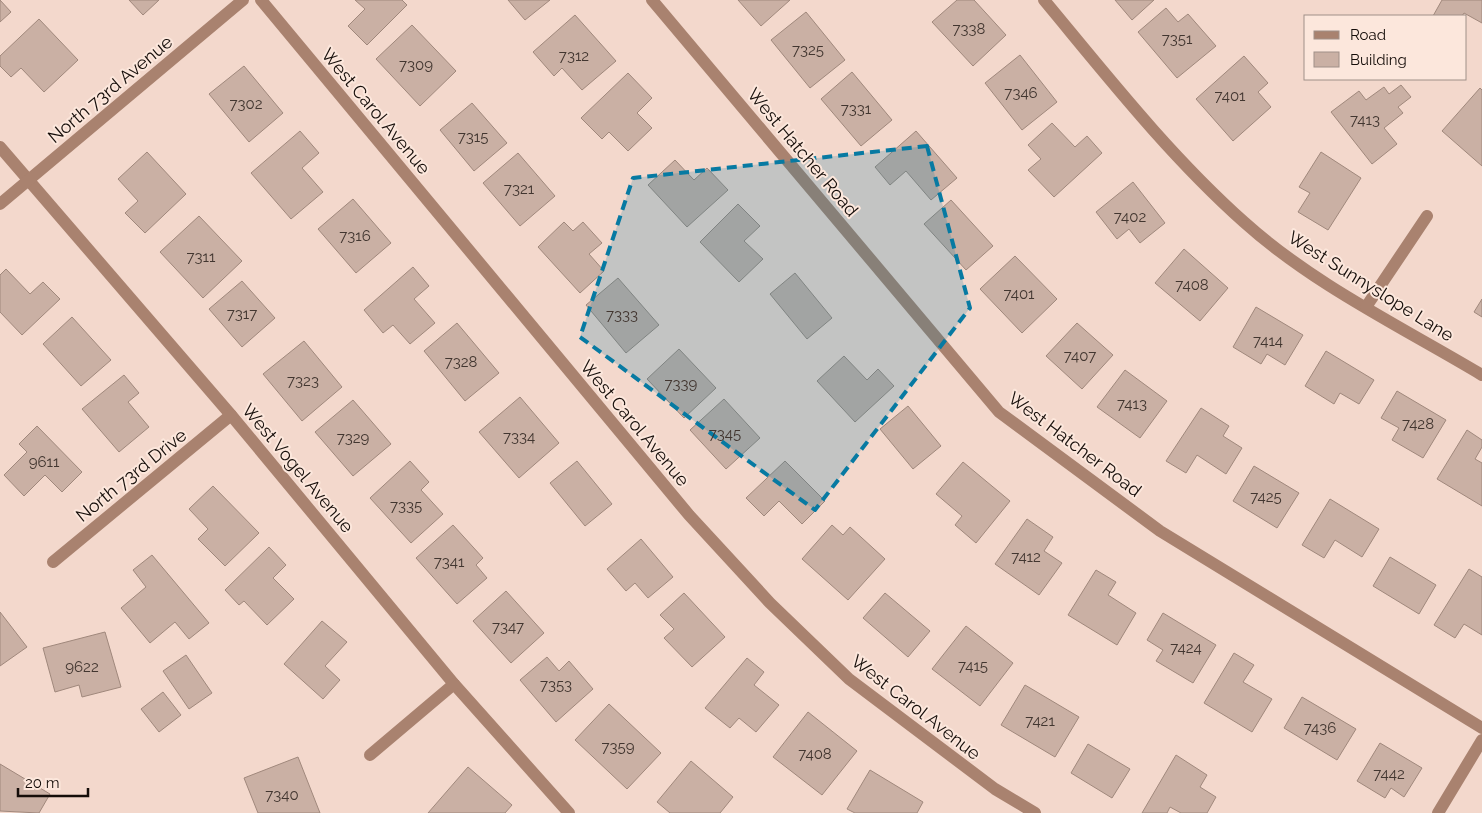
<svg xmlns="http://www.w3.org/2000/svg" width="1482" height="813" viewBox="0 0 1482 813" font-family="Raleway,sans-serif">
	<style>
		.building { fill: #cab0a4; stroke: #a0887c }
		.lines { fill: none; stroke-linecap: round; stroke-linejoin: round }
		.minor { stroke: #a9826f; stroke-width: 12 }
		.marked { fill: #077aa2; fill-opacity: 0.2; stroke: #077aa2; stroke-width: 4; stroke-dasharray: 10 6; stroke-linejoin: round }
		.labels { text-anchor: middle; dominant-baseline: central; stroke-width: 4; stroke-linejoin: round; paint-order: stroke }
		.number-label { font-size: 15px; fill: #423630 }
		.street-label { font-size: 18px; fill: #150d09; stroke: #fce7dc }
	</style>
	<rect width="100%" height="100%" fill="#f3d8cc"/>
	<g class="building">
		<polygon points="0,0 11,12 0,22"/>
		<polygon points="129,0 159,0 143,15"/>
		<polygon points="355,0 402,0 407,5 367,45 348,26 365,9"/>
		<polygon points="508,0 550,0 525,20"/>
		<polygon points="738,0 790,0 761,26"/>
		<polygon points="957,0 974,0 1006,35 973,66 932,22"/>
		<polygon points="1115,0 1154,0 1132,20"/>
		<polygon points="1442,0 1482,0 1482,23 1464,13 1462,16 1433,16"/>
		<polygon points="1166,8 1178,22 1188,14 1216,46 1177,78 1138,32"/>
		<polygon points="806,12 845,60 810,88 771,40"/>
		<polygon points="575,15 616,61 582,90 562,68 554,76 533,52"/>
		<polygon points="39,19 78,60 44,92 21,68 11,77 0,66 0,56"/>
		<polygon points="412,25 456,71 420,106 376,59"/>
		<polygon points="1020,55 1057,102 1022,130 985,83"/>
		<polygon points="1244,56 1268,83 1258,92 1271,107 1233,141 1196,99"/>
		<polygon points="244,66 283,113 249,142 209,94"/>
		<polygon points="852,72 892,120 861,146 821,99"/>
		<polygon points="628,73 652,98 637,113 652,128 628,151 609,132 602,139 581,118"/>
		<polygon points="1401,85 1411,97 1398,107 1403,113 1384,128 1397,144 1372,164 1331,112 1359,91 1366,100 1384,87 1389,94"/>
		<polygon points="1480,88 1482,90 1482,166 1442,131"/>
		<polygon points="472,103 507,143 474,171 440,130"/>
		<polygon points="1052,123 1075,147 1087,136 1102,153 1054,197 1028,170 1041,159 1028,145"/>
		<polygon points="300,131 319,153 302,168 323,192 291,219 251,173"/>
		<polygon points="916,131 957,178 931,200 906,171 890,185 875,167"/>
		<polygon points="147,152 186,194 145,233 125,213 138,201 118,179"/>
		<polygon points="1321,152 1361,178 1328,230 1298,212 1310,193 1299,187"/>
		<polygon points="518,153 555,196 520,226 483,183"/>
		<polygon points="675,160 694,180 707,168 728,190 687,227 648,185"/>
		<polygon points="1133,182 1165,223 1140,243 1129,229 1117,239 1096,212"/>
		<polygon points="353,199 391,243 356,273 318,229"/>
		<polygon points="951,200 993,246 966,270 924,224"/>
		<polygon points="738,204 760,226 744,241 763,259 739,282 700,242"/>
		<polygon points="199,216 242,261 203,298 160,252"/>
		<polygon points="564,222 573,231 583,222 602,243 589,254 604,271 580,293 538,247"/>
		<polygon points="1184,249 1228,288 1200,321 1155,283"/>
		<polygon points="1015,256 1057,299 1022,333 980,289"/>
		<polygon points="413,267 429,286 414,299 435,323 410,344 393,325 383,333 364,310"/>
		<polygon points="6,269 30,294 43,282 60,299 22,335 0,312 0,275"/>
		<polygon points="795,273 832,318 807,339 770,294"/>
		<polygon points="618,278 659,325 626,353 586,305"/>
		<polygon points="242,281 275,318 242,347 209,309"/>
		<polygon points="1482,299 1482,317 1474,312"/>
		<polygon points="1256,307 1303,335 1285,365 1267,354 1261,364 1233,347"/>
		<polygon points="72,317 111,360 81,386 43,344"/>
		<polygon points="457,323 499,373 465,401 424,351"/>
		<polygon points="1077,323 1113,355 1082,389 1046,356"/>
		<polygon points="304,341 342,387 302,421 263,374"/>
		<polygon points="679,349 716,388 684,418 647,379"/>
		<polygon points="1326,351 1374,380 1359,404 1340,393 1334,404 1305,386"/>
		<polygon points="844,356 867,380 878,369 894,386 855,422 817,381"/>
		<polygon points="1125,370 1167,401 1140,438 1097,407"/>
		<polygon points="124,375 139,393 128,402 149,427 119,452 82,409"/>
		<polygon points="1397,391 1446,420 1423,458 1392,440 1399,428 1381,418"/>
		<polygon points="520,397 559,443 519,478 479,432"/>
		<polygon points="724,399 760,438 726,469 690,430"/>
		<polygon points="353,400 391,444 353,476 315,432"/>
		<polygon points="908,406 941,446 913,469 880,429"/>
		<polygon points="1201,408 1229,426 1223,436 1242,448 1226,474 1197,455 1186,473 1166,461"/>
		<polygon points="37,426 82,472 62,492 45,475 24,496 4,475 27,452 19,444"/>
		<polygon points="1467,430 1482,440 1482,447 1475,459 1482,463 1482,506 1437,479"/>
		<polygon points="410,461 429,482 421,490 443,514 411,543 370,498"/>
		<polygon points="577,461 612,504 585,526 550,483"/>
		<polygon points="785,461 825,501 802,524 779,501 764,516 746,498"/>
		<polygon points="963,462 1010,501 976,543 955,525 962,516 936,494"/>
		<polygon points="1254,466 1299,493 1277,528 1233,501"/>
		<polygon points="213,486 259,533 225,566 198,539 208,529 189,509"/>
		<polygon points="1330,499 1379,529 1362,557 1335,540 1324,558 1302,545"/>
		<polygon points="1027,519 1053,537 1044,551 1062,563 1039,595 995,564"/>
		<polygon points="453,525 483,558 476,565 487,578 457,604 416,558"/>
		<polygon points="832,525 843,535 850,527 885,559 848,600 802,559"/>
		<polygon points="641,539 673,577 648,598 635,583 626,591 607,569"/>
		<polygon points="269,547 286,565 273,578 294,599 267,625 244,601 239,605 225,590"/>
		<polygon points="152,555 209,623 189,639 175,622 150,643 121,608 146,587 133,570"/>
		<polygon points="1390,557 1436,585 1419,614 1373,586"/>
		<polygon points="1469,569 1482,577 1482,635 1464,624 1455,638 1434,625"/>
		<polygon points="1096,570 1116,582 1108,595 1136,613 1117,645 1068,615"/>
		<polygon points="506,591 544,633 511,663 473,621"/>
		<polygon points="684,593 725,637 692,667 664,638 674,629 660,615"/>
		<polygon points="885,593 930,631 908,657 863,618"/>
		<polygon points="0,612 27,647 0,666"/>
		<polygon points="1163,613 1216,645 1193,683 1156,661 1163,650 1147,640"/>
		<polygon points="322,621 347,642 325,666 340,680 323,699 284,664"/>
		<polygon points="966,626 1013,663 980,706 932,669"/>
		<polygon points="105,632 121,687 82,697 79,685 55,692 43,648"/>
		<polygon points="1234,653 1254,665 1243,682 1272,699 1252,732 1204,703"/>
		<polygon points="186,655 212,693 189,709 163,671"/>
		<polygon points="547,657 559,671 569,661 593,689 556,722 520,680"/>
		<polygon points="747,658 764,672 754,685 779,705 756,732 739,718 730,728 705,708"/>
		<polygon points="1025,685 1079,717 1055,757 1001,725"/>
		<polygon points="163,692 181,715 159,732 141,709"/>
		<polygon points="1302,697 1356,729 1337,760 1284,728"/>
		<polygon points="609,704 661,753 627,789 575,740"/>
		<polygon points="808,712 857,751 822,795 773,757"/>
		<polygon points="1380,743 1422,768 1404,797 1391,788 1385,798 1357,781"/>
		<polygon points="1088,744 1130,769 1112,798 1071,773"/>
		<polygon points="1176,755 1207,775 1200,787 1216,797 1207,813 1181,813 1170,807 1167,813 1142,813"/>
		<polygon points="298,757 320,813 258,813 244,778"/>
		<polygon points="691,761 733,797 720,813 670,813 657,802"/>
		<polygon points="0,764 50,794 39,813 0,811"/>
		<polygon points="468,767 512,805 505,813 428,813"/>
		<polygon points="870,770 923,802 917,813 855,813 847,809"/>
	</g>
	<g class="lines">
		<g class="minor">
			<polyline points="261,0 689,515 770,603 849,679 995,789 1035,813"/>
			<polyline points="652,0 999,412 1160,531 1482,728"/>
			<path d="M 1044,0 C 1108,77 1169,155 1244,222 C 1314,285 1402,327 1482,375"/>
			<polyline points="0,147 231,415 454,684 569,813"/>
			<polyline points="0,204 243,0"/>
			<polyline points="1366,307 1427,216"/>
			<polyline points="53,562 231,415"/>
			<polyline points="370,755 454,684"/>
			<polyline points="1438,813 1482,740"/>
		</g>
	</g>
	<path class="marked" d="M 927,146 L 970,308 L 815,510 L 580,337 L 633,178 Z"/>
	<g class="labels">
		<g class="number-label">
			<text x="969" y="29">7338</text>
			<text x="1177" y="39">7351</text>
			<text x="808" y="50">7325</text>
			<text x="574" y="56">7312</text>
			<text x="416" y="65">7309</text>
			<text x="1021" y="93">7346</text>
			<text x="1230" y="96">7401</text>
			<text x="246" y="104">7302</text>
			<text x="856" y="109">7331</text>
			<text x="1365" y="120">7413</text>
			<text x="473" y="137">7315</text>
			<text x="519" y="189">7321</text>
			<text x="1130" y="217">7402</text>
			<text x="355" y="236">7316</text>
			<text x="201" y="257">7311</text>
			<text x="1192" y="285">7408</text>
			<text x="1019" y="294">7401</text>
			<text x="242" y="314">7317</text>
			<text x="622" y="315">7333</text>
			<text x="1268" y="341">7414</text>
			<text x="1080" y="356">7407</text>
			<text x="461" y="362">7328</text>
			<text x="303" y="381">7323</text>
			<text x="681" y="384">7339</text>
			<text x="1132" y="404">7413</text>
			<text x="1418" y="424">7428</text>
			<text x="725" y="434">7345</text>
			<text x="519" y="437">7334</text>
			<text x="353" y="438">7329</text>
			<text x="44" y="462">9611</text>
			<text x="1266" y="497">7425</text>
			<text x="406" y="506">7335</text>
			<text x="1026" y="557">7412</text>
			<text x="449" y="562">7341</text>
			<text x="508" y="627">7347</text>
			<text x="1186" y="648">7424</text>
			<text x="973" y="666">7415</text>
			<text x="82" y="667">9622</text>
			<text x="556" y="685">7353</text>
			<text x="1040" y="721">7421</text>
			<text x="1320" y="728">7436</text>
			<text x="618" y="747">7359</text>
			<text x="815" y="754">7408</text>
			<text x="1389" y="774">7442</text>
			<text x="282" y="795">7340</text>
		</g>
		<g class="street-label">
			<text transform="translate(110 89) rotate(-40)">North 73rd Avenue</text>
			<text transform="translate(376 111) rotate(50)">West Carol Avenue</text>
			<text transform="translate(803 152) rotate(50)">West Hatcher Road</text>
			<text transform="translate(1371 286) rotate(32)">West Sunnyslope Lane</text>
			<text transform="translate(635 423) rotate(50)">West Carol Avenue</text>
			<text transform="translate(1075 444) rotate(37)">West Hatcher Road</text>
			<text transform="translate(298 468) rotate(50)">West Vogel Avenue</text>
			<text transform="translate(131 475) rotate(-39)">North 73rd Drive</text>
			<text transform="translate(916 707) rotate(38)">West Carol Avenue</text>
		</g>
	</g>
	<rect x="1304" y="15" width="162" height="65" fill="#fce7dc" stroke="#a09088"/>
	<rect x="1314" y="31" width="25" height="8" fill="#a9826f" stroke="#a09088"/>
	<text x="1350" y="40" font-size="15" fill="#150d09">Road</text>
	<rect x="1314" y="52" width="25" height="15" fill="#cab0a4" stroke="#a09088"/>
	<text x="1350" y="65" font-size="15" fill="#150d09">Building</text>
	<path d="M18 788v8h70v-8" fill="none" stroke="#150d09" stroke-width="2.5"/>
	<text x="25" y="788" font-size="15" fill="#150d09" stroke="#fce7dc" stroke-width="4" paint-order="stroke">20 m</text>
</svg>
